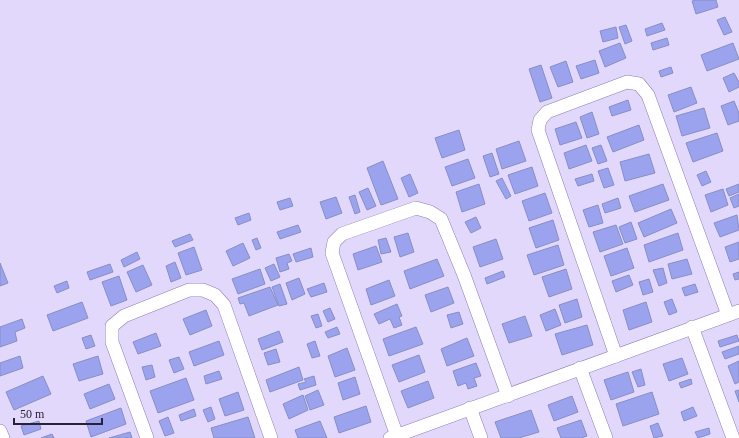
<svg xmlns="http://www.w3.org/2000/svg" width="739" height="438" viewBox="0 0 739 438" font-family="'Times New Roman',serif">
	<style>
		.building { fill: #9ba3ef; stroke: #888ec4 }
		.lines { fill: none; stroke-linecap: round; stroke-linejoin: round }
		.minor-casing { stroke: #8e7db2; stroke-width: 14 }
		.minor { stroke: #fff; stroke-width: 13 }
	</style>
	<rect width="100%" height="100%" fill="#e2d8fb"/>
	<g class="building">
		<polygon points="696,0 716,0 718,7 696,14 692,1"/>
		<polygon points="725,17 732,32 724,35 717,20"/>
		<polygon points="662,23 665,30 647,36 645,29"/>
		<polygon points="626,25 632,41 625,44 619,27"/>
		<polygon points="616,27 618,38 603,42 600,31"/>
		<polygon points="667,38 669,45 653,50 651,43"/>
		<polygon points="620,43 626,58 605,67 599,51"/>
		<polygon points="733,43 739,59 707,71 701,55"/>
		<polygon points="595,60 599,73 581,79 576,66"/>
		<polygon points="566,61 573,82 558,87 550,67"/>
		<polygon points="541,65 552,98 540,102 529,69"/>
		<polygon points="671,67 673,73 661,77 659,71"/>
		<polygon points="734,73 739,82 739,87 729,92 723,78"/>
		<polygon points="691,87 697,103 674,112 668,95"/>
		<polygon points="628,100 631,110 612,116 609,107"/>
		<polygon points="734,101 739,113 739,121 728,125 721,106"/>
		<polygon points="704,108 710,128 682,136 676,116"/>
		<polygon points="592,112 599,134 587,138 580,117"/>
		<polygon points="576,122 582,138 560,145 555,129"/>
		<polygon points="639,125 644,140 613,152 607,137"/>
		<polygon points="459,130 465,150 442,158 435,138"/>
		<polygon points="717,133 723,151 693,162 686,143"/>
		<polygon points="519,141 526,161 502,169 496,149"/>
		<polygon points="586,145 592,161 569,169 564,153"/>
		<polygon points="601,145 607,161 598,164 592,148"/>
		<polygon points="492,153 499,174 490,177 483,156"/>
		<polygon points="649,154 655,173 625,181 620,162"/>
		<polygon points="468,159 475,178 452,186 445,167"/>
		<polygon points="383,161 398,199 381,205 367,168"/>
		<polygon points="532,167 538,186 515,194 508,175"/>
		<polygon points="608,168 614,185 604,188 598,171"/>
		<polygon points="706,171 711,182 702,186 697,175"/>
		<polygon points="410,174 418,193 409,197 401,178"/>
		<polygon points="592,174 594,181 578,186 575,179"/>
		<polygon points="502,178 511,196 506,199 496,181"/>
		<polygon points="479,184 485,204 462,212 456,192"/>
		<polygon points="663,184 669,200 635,212 629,196"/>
		<polygon points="739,184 739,192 729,196 726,189"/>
		<polygon points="368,188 376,206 367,210 359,192"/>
		<polygon points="723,189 728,205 711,212 705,195"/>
		<polygon points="545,193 552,213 529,221 522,201"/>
		<polygon points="739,194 739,206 734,208 730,198"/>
		<polygon points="355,195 360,212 355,214 349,197"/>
		<polygon points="336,197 342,213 326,219 320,202"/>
		<polygon points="290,198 293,206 280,210 277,202"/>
		<polygon points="618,198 621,208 605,213 602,204"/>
		<polygon points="598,205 603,223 589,227 583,210"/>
		<polygon points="671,209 677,223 644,237 638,223"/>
		<polygon points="249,213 251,220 238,225 235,218"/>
		<polygon points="737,215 739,230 720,237 714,223"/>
		<polygon points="476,217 481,228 471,233 465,222"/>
		<polygon points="553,220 559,240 536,248 529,228"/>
		<polygon points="631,222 637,239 625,243 619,227"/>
		<polygon points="298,225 301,232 280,239 277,232"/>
		<polygon points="616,225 623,244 600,252 593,232"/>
		<polygon points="408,233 414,252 400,257 394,237"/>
		<polygon points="678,233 683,250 649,262 644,245"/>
		<polygon points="190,234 193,240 175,247 172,241"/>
		<polygon points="257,238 261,248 256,250 252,240"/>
		<polygon points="386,238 391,252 381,254 378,240"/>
		<polygon points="496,239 503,259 480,267 473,247"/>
		<polygon points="739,242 739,259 730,262 725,247"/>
		<polygon points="243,243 250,258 233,266 226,251"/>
		<polygon points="558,245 564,265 534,275 527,255"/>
		<polygon points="376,246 382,262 358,270 353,254"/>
		<polygon points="194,247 202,270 186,275 178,253"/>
		<polygon points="311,248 313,257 296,262 293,254"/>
		<polygon points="627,248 634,268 611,276 604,256"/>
		<polygon points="137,252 140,259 124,267 121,260"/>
		<polygon points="289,254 292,261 287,263 289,269 280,272 276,258"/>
		<polygon points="437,259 444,276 410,289 404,271"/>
		<polygon points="687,259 692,274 672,279 668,264"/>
		<polygon points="175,262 181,278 171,282 166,266"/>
		<polygon points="0,263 8,283 0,286"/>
		<polygon points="110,264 113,272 90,280 87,272"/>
		<polygon points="274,264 280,277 271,281 265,268"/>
		<polygon points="143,265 152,285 136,292 127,272"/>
		<polygon points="663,268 667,283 659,286 653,270"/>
		<polygon points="260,269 265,284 238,294 232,279"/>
		<polygon points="566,269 572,289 549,297 542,277"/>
		<polygon points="503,271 505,277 487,284 485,278"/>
		<polygon points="739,272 739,279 735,280 733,274"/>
		<polygon points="629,275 633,285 616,292 612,281"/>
		<polygon points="119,276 127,300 111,306 102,282"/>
		<polygon points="299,278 305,294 292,300 286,283"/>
		<polygon points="649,279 653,292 643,295 639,282"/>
		<polygon points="389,280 395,296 371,305 366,289"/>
		<polygon points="67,281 69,288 57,293 54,286"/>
		<polygon points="324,283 327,292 311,297 307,289"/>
		<polygon points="280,284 287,304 279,306 272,287"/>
		<polygon points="695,284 698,292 685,296 682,288"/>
		<polygon points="270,287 278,305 249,316 244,303 240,304 238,298"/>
		<polygon points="448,287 454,303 431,312 425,295"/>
		<polygon points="577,299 582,317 565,323 559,305"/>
		<polygon points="672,299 677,312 669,315 664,302"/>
		<polygon points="82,302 88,318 53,331 47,315"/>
		<polygon points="646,302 652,322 629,330 623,310"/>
		<polygon points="397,304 402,316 399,317 402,325 394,328 390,319 379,324 374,314"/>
		<polygon points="330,308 335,319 328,322 323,311"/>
		<polygon points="555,309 561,325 546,331 540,315"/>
		<polygon points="206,310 212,326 190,335 183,319"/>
		<polygon points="459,312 463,324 451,328 447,315"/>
		<polygon points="318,314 322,326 316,328 311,316"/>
		<polygon points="525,316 532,336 509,343 502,324"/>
		<polygon points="22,319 25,328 15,332 17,341 0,347 0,327"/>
		<polygon points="587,325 593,345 562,355 555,334"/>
		<polygon points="337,327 340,334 328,338 325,332"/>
		<polygon points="416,327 423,344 389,356 383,339"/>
		<polygon points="279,331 283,342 262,350 258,339"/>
		<polygon points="156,333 161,346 138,354 133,342"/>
		<polygon points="91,335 95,346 86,349 82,338"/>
		<polygon points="737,335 739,341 720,347 718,341"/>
		<polygon points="467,338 474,356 447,366 441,349"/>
		<polygon points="219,341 224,355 194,366 189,352"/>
		<polygon points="315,341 320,356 312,358 307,344"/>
		<polygon points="739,346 739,354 725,359 722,352"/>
		<polygon points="347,348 355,370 335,377 328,356"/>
		<polygon points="276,349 280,362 268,365 264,353"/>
		<polygon points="419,355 425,372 399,382 392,365"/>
		<polygon points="20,356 23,368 0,376 0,363"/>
		<polygon points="98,356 103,374 79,381 73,364"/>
		<polygon points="179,357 184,369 174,373 169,360"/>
		<polygon points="682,358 688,374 669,381 663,364"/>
		<polygon points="739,361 739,382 735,384 728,366"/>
		<polygon points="476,363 481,376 474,378 477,386 468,389 466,383 458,386 453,371"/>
		<polygon points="152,365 155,377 146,380 142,367"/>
		<polygon points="299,367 303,380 270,392 266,380"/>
		<polygon points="641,369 645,385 638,387 632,372"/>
		<polygon points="219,371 222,379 206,384 204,376"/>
		<polygon points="628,372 634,392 611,400 604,380"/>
		<polygon points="43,376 51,394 14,410 6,392"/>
		<polygon points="314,376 316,385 300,390 298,384 306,382 304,379"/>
		<polygon points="355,377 360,394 343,400 338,383"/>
		<polygon points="186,378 194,400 158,413 150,391"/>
		<polygon points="691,379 692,384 681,388 679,383"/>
		<polygon points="428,381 434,398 408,408 401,391"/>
		<polygon points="109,384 115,399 90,409 84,394"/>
		<polygon points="318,390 324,405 310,410 305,396"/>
		<polygon points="739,390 739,402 735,391"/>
		<polygon points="238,392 244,410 225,416 219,399"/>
		<polygon points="652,392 659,414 623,426 616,404"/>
		<polygon points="303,395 308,410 289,419 283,404"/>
		<polygon points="572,396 578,412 554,421 548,405"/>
		<polygon points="366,406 371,422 339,433 334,417"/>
		<polygon points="211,407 215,419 208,422 203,410"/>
		<polygon points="693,407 697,416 684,421 681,412"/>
		<polygon points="121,408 126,424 91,437 86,421"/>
		<polygon points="194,409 196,416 181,421 179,415"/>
		<polygon points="531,410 539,432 519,438 501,438 495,422"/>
		<polygon points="168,417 174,433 165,436 159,421"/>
		<polygon points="248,417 255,438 214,438 211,428"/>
		<polygon points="581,420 587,436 581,438 561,438 557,428"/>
		<polygon points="39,421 41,429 24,435 21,426"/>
		<polygon points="320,421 327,438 298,438 295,430"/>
		<polygon points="658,423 663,436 654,438 650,426"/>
		<polygon points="709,428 710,434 698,438 695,432"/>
		<polygon points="130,432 132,438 109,438"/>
		<polygon points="52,434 54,438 41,438"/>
	</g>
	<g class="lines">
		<defs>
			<g id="minor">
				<polyline points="692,327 733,438"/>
				<polyline points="616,356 538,130 540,120 547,112 627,82 639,84 648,95 728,315"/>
				<polyline points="580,368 606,438"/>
				<polyline points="470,408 481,438"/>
				<polyline points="0,431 3,438"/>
				<polyline points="397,436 332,253 334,242 342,234 416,208 430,212 441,219 464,275 508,396"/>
				<polyline points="147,438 112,342 112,326 124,316 189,290 203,290 215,295 224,305 271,438"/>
				<polyline points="390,438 739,311"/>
			</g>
		</defs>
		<use href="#minor" class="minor-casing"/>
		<use href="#minor" class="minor"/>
	</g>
	<path d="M14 418v6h88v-6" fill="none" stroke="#282137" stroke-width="2"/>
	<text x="20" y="418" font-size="12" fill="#282137" stroke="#e2d8fb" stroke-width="3" paint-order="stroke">50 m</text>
</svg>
